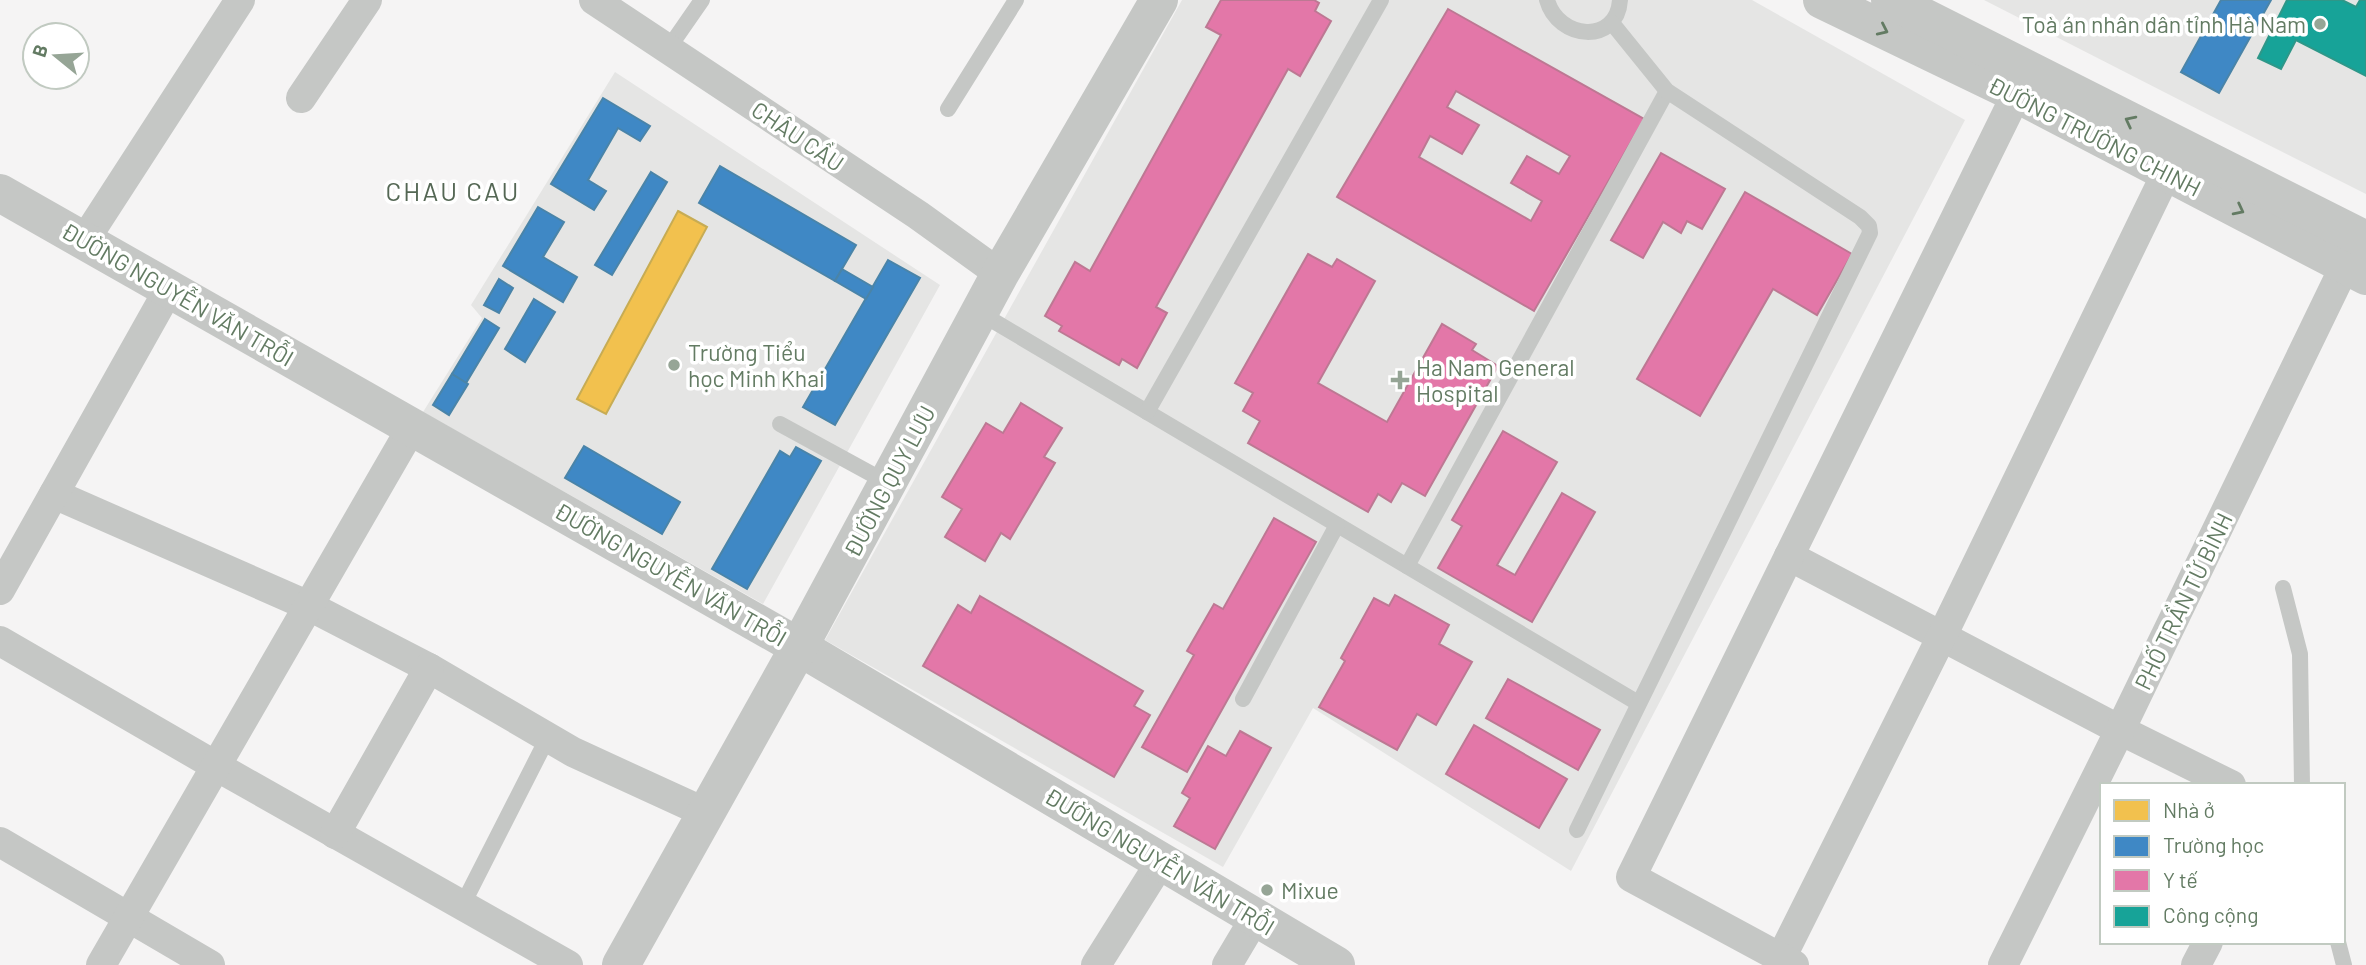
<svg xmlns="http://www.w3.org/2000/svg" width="2366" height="965" viewBox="0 0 2366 965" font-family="Barlow,sans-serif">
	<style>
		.built { fill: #e5e5e4 }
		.homes { fill: #f2c14e; stroke: #c7ac54; stroke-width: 2 }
		.schools { fill: #3f88c5; stroke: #4a84a8; stroke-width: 2 }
		.health { fill: #e377a8; stroke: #bd7893; stroke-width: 2; fill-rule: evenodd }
		.public { fill: #17a398; stroke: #2e9788; stroke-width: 2 }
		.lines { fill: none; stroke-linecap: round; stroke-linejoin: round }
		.service { stroke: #c5c7c5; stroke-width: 16 }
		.minor { stroke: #c5c7c5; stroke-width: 30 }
		.tertiary { stroke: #c5c7c5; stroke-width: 38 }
		.oneway { stroke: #637b63 }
		.poi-dot { fill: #96a596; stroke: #fff; stroke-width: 2.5 }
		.labels { text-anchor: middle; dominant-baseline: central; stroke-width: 7; stroke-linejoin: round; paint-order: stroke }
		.poi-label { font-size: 23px; fill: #637b63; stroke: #fff; text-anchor: start }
		.street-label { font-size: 23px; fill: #637b63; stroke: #fff }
		.quarter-label { font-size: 26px; letter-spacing: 2px; fill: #546754; stroke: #fff }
	</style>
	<rect width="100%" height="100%" fill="#f5f4f4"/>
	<g class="built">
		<polygon points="1182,0 1752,0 1965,120 1571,871 1313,708 1223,867 825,640"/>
		<polygon points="1984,0 2366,0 2366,194 2211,116"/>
		<polygon points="615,72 940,285 763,604 423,412 482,318 471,305"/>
	</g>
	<polygon class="homes" points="678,211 707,227 606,414 577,399"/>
	<g class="schools">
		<polygon points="2221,0 2271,0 2219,93 2181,72"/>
		<polygon points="603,98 650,126 640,141 618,128 588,180 606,191 594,210 551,184"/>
		<polygon points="720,166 856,245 835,281 699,203"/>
		<polygon points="651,172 667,182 612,275 595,265"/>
		<polygon points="538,207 564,222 543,257 577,277 563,302 503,266"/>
		<polygon points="888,260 920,278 835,425 803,407"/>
		<polygon points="842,269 873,287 866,299 835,281"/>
		<polygon points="499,279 513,288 499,313 484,305"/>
		<polygon points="534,299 555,312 525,362 505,349"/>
		<polygon points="485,319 499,328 466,383 452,374"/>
		<polygon points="452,374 468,384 449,415 433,405"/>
		<polygon points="584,446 680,502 662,534 565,478"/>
		<polygon points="796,447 821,461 747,589 712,569 780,451 790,457"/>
	</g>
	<g class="health">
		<polygon points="1221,0 1314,0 1319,3 1315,11 1331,21 1300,76 1288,69 1156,307 1167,313 1137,368 1122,359 1119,365 1059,331 1062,326 1045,316 1075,262 1090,271 1221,35 1206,27"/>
		<path d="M 1448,9 L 1644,119 L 1534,311 L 1337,197 ZM 1456,91 L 1570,156 L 1559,174 L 1527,156 L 1511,183 L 1542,201 L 1531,221 L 1419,157 L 1430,136 L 1462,154 L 1479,125 L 1447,107 Z"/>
		<polygon points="1661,153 1725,189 1702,229 1687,221 1681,233 1663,222 1643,258 1611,240"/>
		<polygon points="1745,192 1852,254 1817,315 1773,289 1700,416 1637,379"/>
		<polygon points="1308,254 1332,267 1337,259 1375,281 1318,383 1387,422 1442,324 1476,344 1472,350 1498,366 1425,496 1402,483 1391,502 1378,494 1368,512 1248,443 1260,421 1243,411 1253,393 1235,383"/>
		<polygon points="1021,403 1062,428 1044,457 1055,463 1010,539 1001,533 985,561 945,537 962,509 942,497 986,423 1003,433"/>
		<polygon points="1503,431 1557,462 1497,565 1515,575 1562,493 1595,512 1532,622 1438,568 1462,526 1452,520"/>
		<polygon points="1274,518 1316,542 1187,772 1142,747 1194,655 1187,651 1214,604 1223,609"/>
		<polygon points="1395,595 1449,625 1439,644 1472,662 1436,725 1417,714 1397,750 1319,707 1345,661 1341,658 1374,598 1389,606"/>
		<polygon points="980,596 1143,691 1134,706 1150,715 1114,777 923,666 958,605 971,613"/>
		<polygon points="1508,679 1600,730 1578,770 1486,718"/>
		<polygon points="1474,725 1567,779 1539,828 1446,774"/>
		<polygon points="1240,731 1271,748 1215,849 1174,826 1190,798 1182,793 1208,746 1226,756"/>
	</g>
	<polygon class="public" points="2287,0 2342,0 2356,7 2360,0 2366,0 2366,76 2296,40 2281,69 2258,58"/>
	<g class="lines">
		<g class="service">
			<path d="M 1547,0 C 1558,40 1617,45 1620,0"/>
			<polyline points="668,49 702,0"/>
			<polyline points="948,109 1016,0"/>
			<polyline points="980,313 1638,703"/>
			<polyline points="1147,412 1381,0"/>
			<polyline points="780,424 888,483"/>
			<polyline points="1407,566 1667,91"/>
			<polyline points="2283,588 2300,654 2302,785"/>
			<polyline points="1243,699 1337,525"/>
			<polyline points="1577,830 1870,233 1869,226 1860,217 1667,91 1612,23"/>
			<polyline points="462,906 548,737"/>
			<polyline points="2338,942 2344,965"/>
		</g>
		<g class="minor">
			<polyline points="594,0 918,215 1000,274"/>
			<polyline points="301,98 367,0"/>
			<polyline points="84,241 240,0"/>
			<polyline points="54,494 309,606 429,668 573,752 706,813"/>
			<polyline points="1789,556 2120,730 2231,785"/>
			<polyline points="0,590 169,289"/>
			<polyline points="0,641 216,766 568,965"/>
			<polyline points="335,834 429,668"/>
			<polyline points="0,842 210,965"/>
			<polyline points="1781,958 1942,636 2167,172 2177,155"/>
			<polyline points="101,965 412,427"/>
			<polyline points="1096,965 1160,863"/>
			<polyline points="1227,965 1255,918"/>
			<polyline points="1794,965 1631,877 2025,77"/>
			<polyline points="2003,965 2120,730 2355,245"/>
			<polyline points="2196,965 2208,942"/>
		</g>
		<g class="tertiary">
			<polyline points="1822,0 2017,94 2366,276"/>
			<polyline points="1890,0 2366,240"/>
			<polyline points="0,193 799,647 1336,965"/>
			<polyline points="621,965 799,647 1000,274 1159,0"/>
		</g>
	</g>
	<defs><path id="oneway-chevron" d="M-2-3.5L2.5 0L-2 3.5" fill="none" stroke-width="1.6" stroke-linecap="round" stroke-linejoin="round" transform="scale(1.75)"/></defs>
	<g class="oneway">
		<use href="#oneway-chevron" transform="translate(1883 30) rotate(25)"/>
		<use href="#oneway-chevron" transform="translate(2130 121) rotate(-153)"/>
		<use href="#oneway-chevron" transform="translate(2239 210) rotate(27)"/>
	</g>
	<g class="poi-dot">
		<circle cx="2320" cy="24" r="7"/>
		<circle cx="674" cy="365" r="7"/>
		<path d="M1396.5 369.5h7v7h7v7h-7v7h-7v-7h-7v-7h7z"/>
		<circle cx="1267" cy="890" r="7"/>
	</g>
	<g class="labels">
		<g class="poi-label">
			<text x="2306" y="24" text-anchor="end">Toà án nhân dân tỉnh Hà Nam</text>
			<text x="688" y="352">Trường Tiểu<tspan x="688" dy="26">học Minh Khai</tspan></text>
			<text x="1416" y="367">Ha Nam General<tspan x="1416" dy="26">Hospital</tspan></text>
			<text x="1281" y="890">Mixue</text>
		</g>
		<g class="street-label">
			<text transform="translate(798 136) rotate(34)">CHÂU CẦU</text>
			<text transform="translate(2095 136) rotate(27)">ĐƯỜNG TRƯỜNG CHINH</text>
			<text transform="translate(178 294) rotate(30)">ĐƯỜNG NGUYỄN VĂN TRỖI</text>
			<text transform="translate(889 481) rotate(-62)">ĐƯỜNG QUY LƯU</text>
			<text transform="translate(671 574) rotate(30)">ĐƯỜNG NGUYỄN VĂN TRỖI</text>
			<text transform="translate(2183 601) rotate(-64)">PHỐ TRẦN TỬ BÌNH</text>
			<text transform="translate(1160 861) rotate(31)">ĐƯỜNG NGUYỄN VĂN TRỖI</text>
		</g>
		<g class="quarter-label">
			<text x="453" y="190">CHAU CAU</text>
		</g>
	</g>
	<rect x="2100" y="783" width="245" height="161" fill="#ffffff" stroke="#c1cac1" stroke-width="2"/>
	<rect x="2114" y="800" width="35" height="21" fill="#f2c14e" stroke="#c1cac1" stroke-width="2"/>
	<text x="2163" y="818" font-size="21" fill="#637b63">Nhà ở</text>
	<rect x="2114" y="836" width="35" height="21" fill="#3f88c5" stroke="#c1cac1" stroke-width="2"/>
	<text x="2163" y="853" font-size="21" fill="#637b63">Trường học</text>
	<rect x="2114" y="870" width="35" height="21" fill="#e377a8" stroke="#c1cac1" stroke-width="2"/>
	<text x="2163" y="888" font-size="21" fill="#637b63">Y tế</text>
	<rect x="2114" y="906" width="35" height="21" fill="#17a398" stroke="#c1cac1" stroke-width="2"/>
	<text x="2163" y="923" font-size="21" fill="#637b63">Công cộng</text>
	<g transform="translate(56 56) rotate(288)"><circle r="33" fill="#ffffff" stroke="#c1cac1" stroke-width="2"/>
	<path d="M0-5L12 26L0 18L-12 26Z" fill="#96a596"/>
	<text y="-10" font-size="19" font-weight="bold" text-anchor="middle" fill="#637b63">B</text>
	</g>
</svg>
